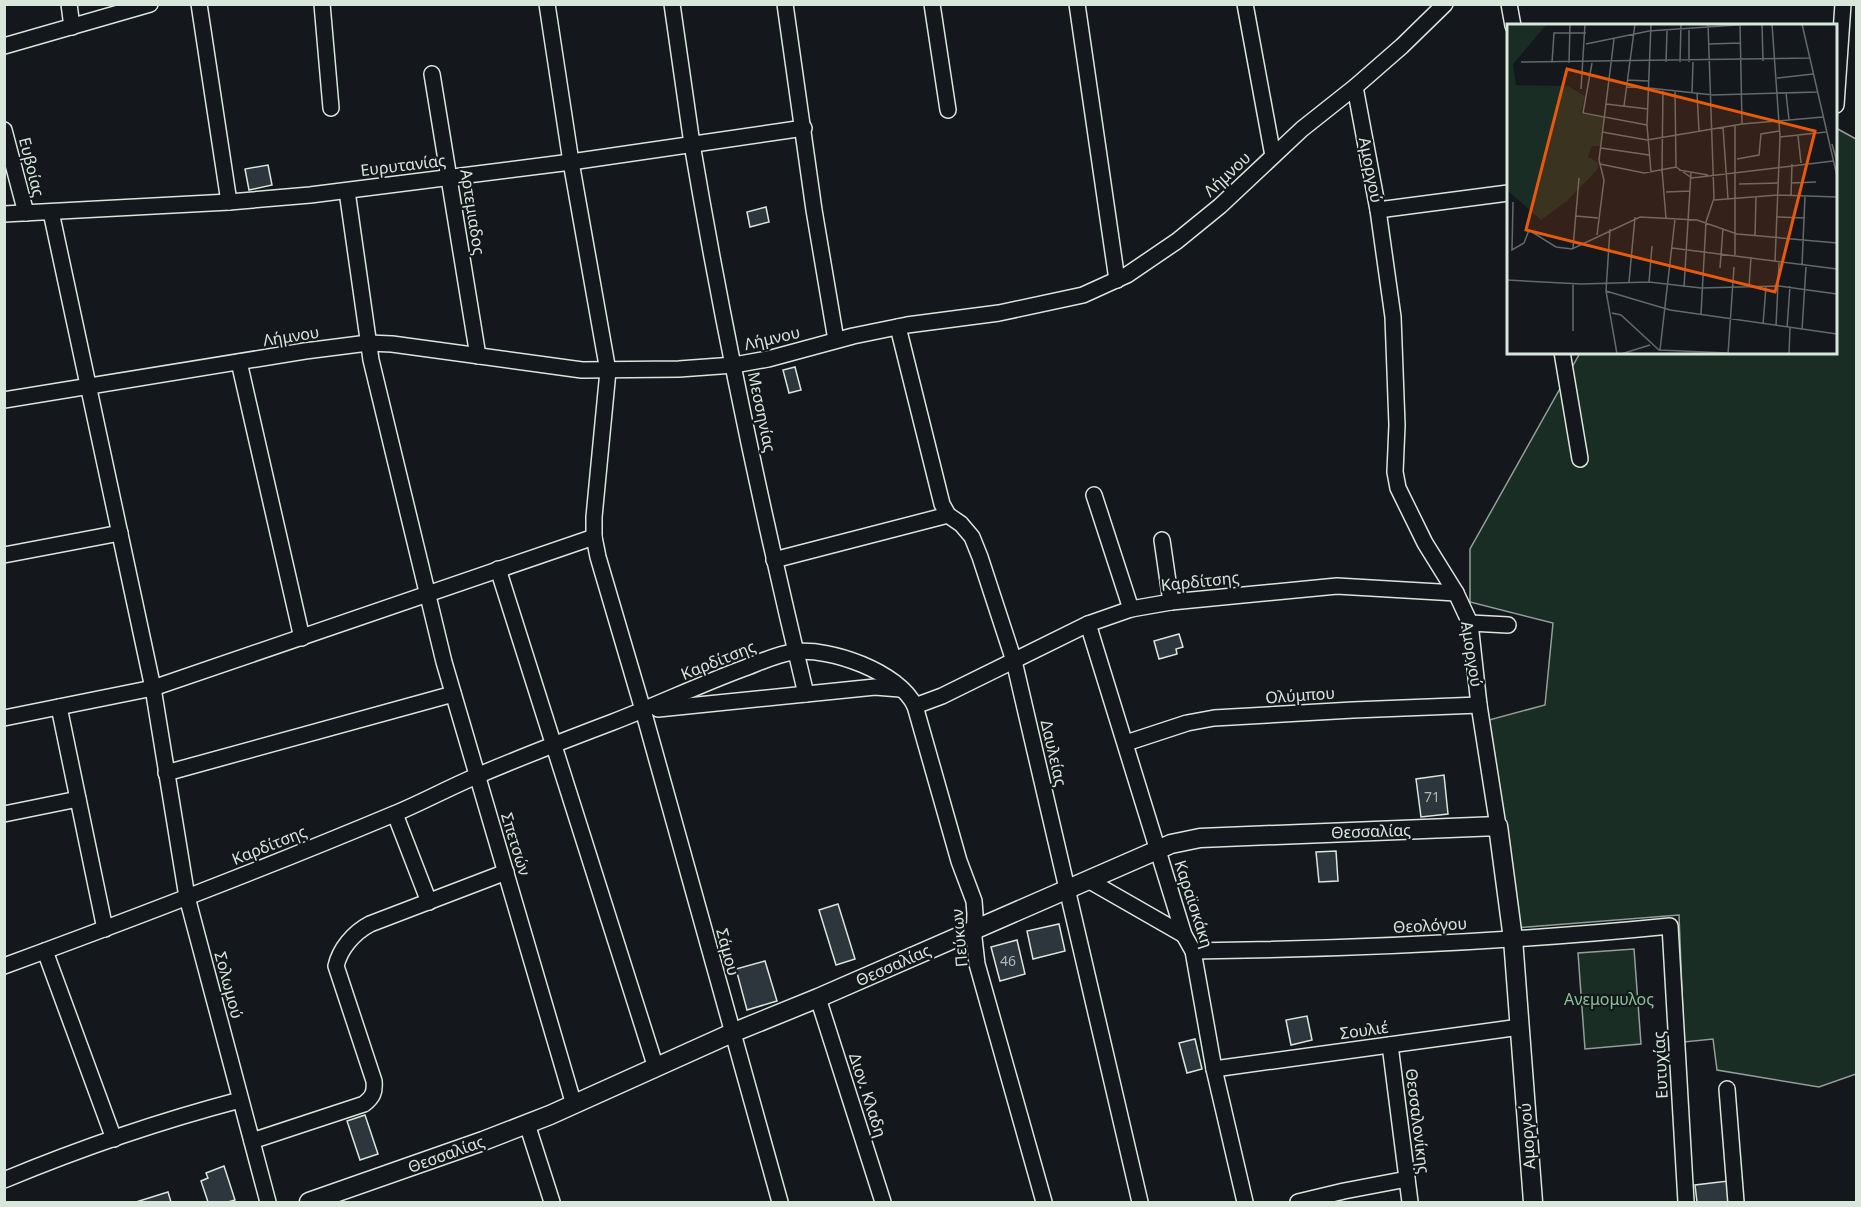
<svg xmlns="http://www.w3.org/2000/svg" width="1861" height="1207" viewBox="0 0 1861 1207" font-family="'Noto Sans',sans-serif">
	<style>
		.green { fill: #1a2d24; stroke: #939e99; stroke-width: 1.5 }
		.building { fill: #2c363c; stroke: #d8e6dc; stroke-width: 1.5 }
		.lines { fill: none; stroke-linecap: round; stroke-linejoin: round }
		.minor-casing { stroke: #d8e6dc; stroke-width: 18 }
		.tertiary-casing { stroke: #d8e6dc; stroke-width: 21 }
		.minor { stroke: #14181c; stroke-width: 15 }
		.tertiary { stroke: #14181c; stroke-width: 18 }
		.labels { text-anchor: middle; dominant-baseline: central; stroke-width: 4.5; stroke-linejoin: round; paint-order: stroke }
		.number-label { font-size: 14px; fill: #adbab4 }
		.street-label { font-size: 16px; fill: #d8e6dc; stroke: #14181c }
		.park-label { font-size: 16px; fill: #8ac095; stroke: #14181c }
		.inset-road { fill: none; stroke: #626a69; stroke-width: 1.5 }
		.view { fill: #e8590c; fill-opacity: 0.15; stroke: #e8590c; stroke-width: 3 }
		.inset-edge { fill: none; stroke: #d8e6dc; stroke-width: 3 }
	</style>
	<rect width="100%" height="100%" fill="#14181c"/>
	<g class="green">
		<polygon points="1836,128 1856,139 1856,1074 1819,1087 1717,1070 1713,1039 1684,1042 1679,915 1514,928 1489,720 1545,705 1553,623 1470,602 1470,549 1580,353 1836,352"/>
		<polygon points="1634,949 1641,1044 1585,1049 1578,953"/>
	</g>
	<g class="building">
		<polygon points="268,165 272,185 249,190 245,169"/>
		<polygon points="766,207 769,222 750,227 747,212"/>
		<polygon points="795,367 801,390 789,393 783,370"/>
		<polygon points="1179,634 1183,647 1176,649 1177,654 1159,659 1154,641"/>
		<polygon points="1444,775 1448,814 1421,817 1416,779"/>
		<polygon points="1336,851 1338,881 1319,882 1316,852"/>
		<polygon points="838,904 855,959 836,965 819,910"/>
		<polygon points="1059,924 1065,951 1033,959 1027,931"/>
		<polygon points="1017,940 1025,974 1000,981 991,947"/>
		<polygon points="765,961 777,1001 747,1010 736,969"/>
		<polygon points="1307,1016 1312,1040 1291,1045 1286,1020"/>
		<polygon points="1195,1039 1202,1069 1187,1073 1179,1043"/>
		<polygon points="365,1115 378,1154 360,1160 347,1121"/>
		<polygon points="224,1166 235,1200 228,1202 208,1202 201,1181 208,1178 206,1173"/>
		<polygon points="1728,1181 1731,1202 1697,1202 1695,1185"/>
		<polygon points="168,1192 171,1202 136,1202"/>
	</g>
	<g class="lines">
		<defs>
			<g id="minor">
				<polyline points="69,4 72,27"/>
				<polyline points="199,4 229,202"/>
				<polyline points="322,4 331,108"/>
				<polyline points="547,4 571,162 608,371 594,517 594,537 598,557 643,710 780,1202"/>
				<path d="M 672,4 C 679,51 685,97 692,144 C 723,328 762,512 806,694"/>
				<polyline points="785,4 814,210 836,340"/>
				<polyline points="932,4 948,110"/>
				<polyline points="1077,4 1117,280"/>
				<polyline points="1245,4 1273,156"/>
				<polyline points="1509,4 1513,26"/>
				<polyline points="4,46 150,4"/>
				<polyline points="432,74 478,356"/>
				<polyline points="1355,87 1378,210 1393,317 1397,425 1395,472 1398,488 1425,543 1456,593 1470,623 1479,705 1498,826"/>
				<polyline points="1836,105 1843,4"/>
				<polyline points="4,130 26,213"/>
				<polyline points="347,191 371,360 444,662 574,1105"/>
				<polyline points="1378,210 1508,193"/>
				<polyline points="51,212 153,688 187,897 268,1202"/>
				<polyline points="4,214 229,202 310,195 571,162 804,128"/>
				<polyline points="898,327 942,504 948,515 961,524 972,537 980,557 1014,661 1140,1202"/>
				<polyline points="1562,352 1580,459"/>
				<polyline points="239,362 302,638"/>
				<polyline points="4,400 305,351 368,343 392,344 582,370 679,369 734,365 768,359 853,336 907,325 999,313 1083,295 1127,275 1177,241 1220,206 1302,129 1355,87 1402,46 1445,4"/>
				<polyline points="1094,495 1131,609"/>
				<polyline points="1162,540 1171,602"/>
				<polyline points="4,555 120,533"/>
				<polyline points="774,560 948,515"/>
				<polyline points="498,569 656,1068"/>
				<polyline points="1470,623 1508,625"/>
				<polyline points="1088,624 1184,935 1193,951 1214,1069 1245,1202"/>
				<polyline points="915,706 959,861 974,901 975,914 974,938 977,964 1044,1202"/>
				<polyline points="59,707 105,929"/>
				<polyline points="658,709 875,687 900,689"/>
				<polyline points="4,718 153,688 594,537"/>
				<polyline points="1126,743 1187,723 1214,718 1353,710 1479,705"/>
				<polyline points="166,773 453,694"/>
				<polyline points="4,814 78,799"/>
				<polyline points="395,814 429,902"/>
				<polyline points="1088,880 1184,935"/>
				<polyline points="45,951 114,1139"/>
				<path d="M 1193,951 C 1352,949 1511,942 1670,926 L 1686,1202"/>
				<path d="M 4,966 C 135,918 265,868 394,814 C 423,802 450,787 479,775 C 524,756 568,739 613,722 C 657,705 699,685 742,669 C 759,663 776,654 794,652 C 830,647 899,672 915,706 L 942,696 L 1088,624 L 1131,609 L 1171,602 L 1337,586 L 1456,593"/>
				<polyline points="818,998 883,1202"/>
				<polyline points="1390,1045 1410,1202"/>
				<polyline points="1214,1069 1520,1027"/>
				<polyline points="1727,1089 1736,1202"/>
				<polyline points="527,1124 552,1202"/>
				<path d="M 252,1141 L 364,1104 C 373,1097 375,1092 374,1081 L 336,966 C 340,949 353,933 370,924 L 506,872"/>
				<path d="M 4,1180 C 81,1148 160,1121 240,1100"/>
				<polyline points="1298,1202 1344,1191 1407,1179"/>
			</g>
			<polyline id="tertiary" points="309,1202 483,1141 550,1115 732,1033 818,998 1171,844 1200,838 1498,826 1513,939 1533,1202"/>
		</defs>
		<use href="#minor" class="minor-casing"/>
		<use href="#tertiary" class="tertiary-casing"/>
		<use href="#minor" class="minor"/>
		<use href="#tertiary" class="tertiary"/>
	</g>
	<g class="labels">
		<g class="number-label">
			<text x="1432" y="796">71</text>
			<text x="1008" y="960">46</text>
		</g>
		<g class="street-label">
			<text transform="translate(403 165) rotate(-7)">Ευρυτανίας</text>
			<text transform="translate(32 167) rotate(76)">Ευβοίας</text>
			<text transform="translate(1371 170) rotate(79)">Αμοργού</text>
			<text transform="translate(1227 174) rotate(-43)">Λήμνου</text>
			<text transform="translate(473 212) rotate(81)">Αρτεμιαδος</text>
			<text transform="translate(291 336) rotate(-9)">Λήμνου</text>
			<text transform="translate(772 338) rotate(-13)">Λήμνου</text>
			<text transform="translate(762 412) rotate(78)">Μεσσηνίας</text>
			<text transform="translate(1200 581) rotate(-6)">Καρδίτσης</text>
			<text transform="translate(1472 654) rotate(81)">Αμοργού</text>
			<text transform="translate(718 660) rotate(-22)">Καρδίτσης</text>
			<text transform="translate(1300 695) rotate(-4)">Ολύμπου</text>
			<text transform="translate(1054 753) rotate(77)">Δαυλείας</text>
			<text transform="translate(1371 831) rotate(-2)">Θεσσαλίας</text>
			<text transform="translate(516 844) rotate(73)">Σπετσών</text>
			<text transform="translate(269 845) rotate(-22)">Καρδίτσης</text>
			<text transform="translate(1194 904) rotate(72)">Καραϊσκάκη</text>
			<text transform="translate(1430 925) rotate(-3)">Θεολόγου</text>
			<text transform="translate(959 938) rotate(-95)">Πεύκων</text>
			<text transform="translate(728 952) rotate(75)">Σάμου</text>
			<text transform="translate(893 965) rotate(-24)">Θεσσαλίας</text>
			<text transform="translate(229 985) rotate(75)">Σολωμού</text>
			<text transform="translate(1364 1030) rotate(-8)">Σουλιέ</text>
			<text transform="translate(1660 1065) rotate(-93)">Ευτυχίας</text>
			<text transform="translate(868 1095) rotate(72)">Διον. Κλαδη</text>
			<text transform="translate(1418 1121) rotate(83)">Θεσσαλονίκης</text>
			<text transform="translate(1527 1136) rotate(-94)">Αμοργού</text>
			<text transform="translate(446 1154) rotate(-20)">Θεσσαλίας</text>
		</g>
		<g class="park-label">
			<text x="1609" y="999">Ανεμομυλος</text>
		</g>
	</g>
	<g transform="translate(1507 24)">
		<rect width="330" height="330" fill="#14181c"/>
		<path d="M 0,0 L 40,0 L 6,40 L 9,61 L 61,62 L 78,72 L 74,90 L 97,93 L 93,122 L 85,122 L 81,133 L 92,139 L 90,146 L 60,177 L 34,196 L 0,166 Z" fill="#1a2d24"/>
		<path class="inset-road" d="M 233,0 L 235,100M 255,0 L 256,37M 265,0 L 273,113 L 268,238M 295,0 L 330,152M 79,20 L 142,7 L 244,0M 202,20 L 233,19M 14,38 L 302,34M 159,38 L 160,7M 173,38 L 174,0M 182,38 L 182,6M 45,39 L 47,9 L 79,9M 62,39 L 63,0M 85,39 L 76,89 L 140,101M 270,54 L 306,50M 120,56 L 141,57M 120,63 L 142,64M 142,64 L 206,71 L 310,68M 74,65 L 78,0M 156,65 L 155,146 L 159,194M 168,67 L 169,143M 185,69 L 186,38M 190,69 L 192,107M 279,69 L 282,96M 99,80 L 141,85M 117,82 L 128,0M 216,103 L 221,175M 95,108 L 140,116 L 235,100 L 316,93M 291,112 L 294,139M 273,113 L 319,108M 325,120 L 330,138M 94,124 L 142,131M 230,135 L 252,131 L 254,110 L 272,107M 93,140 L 137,149 L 169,143 L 185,154 L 326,137M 172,146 L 201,151M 144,148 L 140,101 L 144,0M 284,159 L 309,158M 232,160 L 272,159M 159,168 L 183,167M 284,172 L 285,140M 207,176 L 271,171 L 330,173M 6,178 L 5,226 L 17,219 L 22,206 L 49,223 L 65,225 L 133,193 L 190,196 L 230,210 L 330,219M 69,192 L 91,194M 270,193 L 298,194M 103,205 L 99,267 L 110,330M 90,211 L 97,156 L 92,136 L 107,15M 248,212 L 249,173M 66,224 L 72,154M 165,224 L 330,245M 228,231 L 228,101M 295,242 L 298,172M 213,244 L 216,204M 0,256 L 74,260 L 142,258 L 194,264 L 272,262 L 330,270M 122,258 L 128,193M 142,258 L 145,222M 177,263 L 184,148M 242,263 L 244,233M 99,267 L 163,286 L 330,310M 105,289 L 114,291 L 152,326 L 221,329M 194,290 L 199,198 L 207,174 L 201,0M 256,300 L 259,263M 269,302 L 272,239M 280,304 L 283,262M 295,306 L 299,243M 66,307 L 66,259M 153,326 L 168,195M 114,330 L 143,321M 221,330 L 227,243M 282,330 L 283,304"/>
		<path class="view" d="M 60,45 L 308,107 L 268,268 L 19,206 Z"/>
		<rect width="330" height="330" class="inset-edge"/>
	</g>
	<rect width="1861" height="1207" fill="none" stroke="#d8e6dc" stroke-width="12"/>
</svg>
